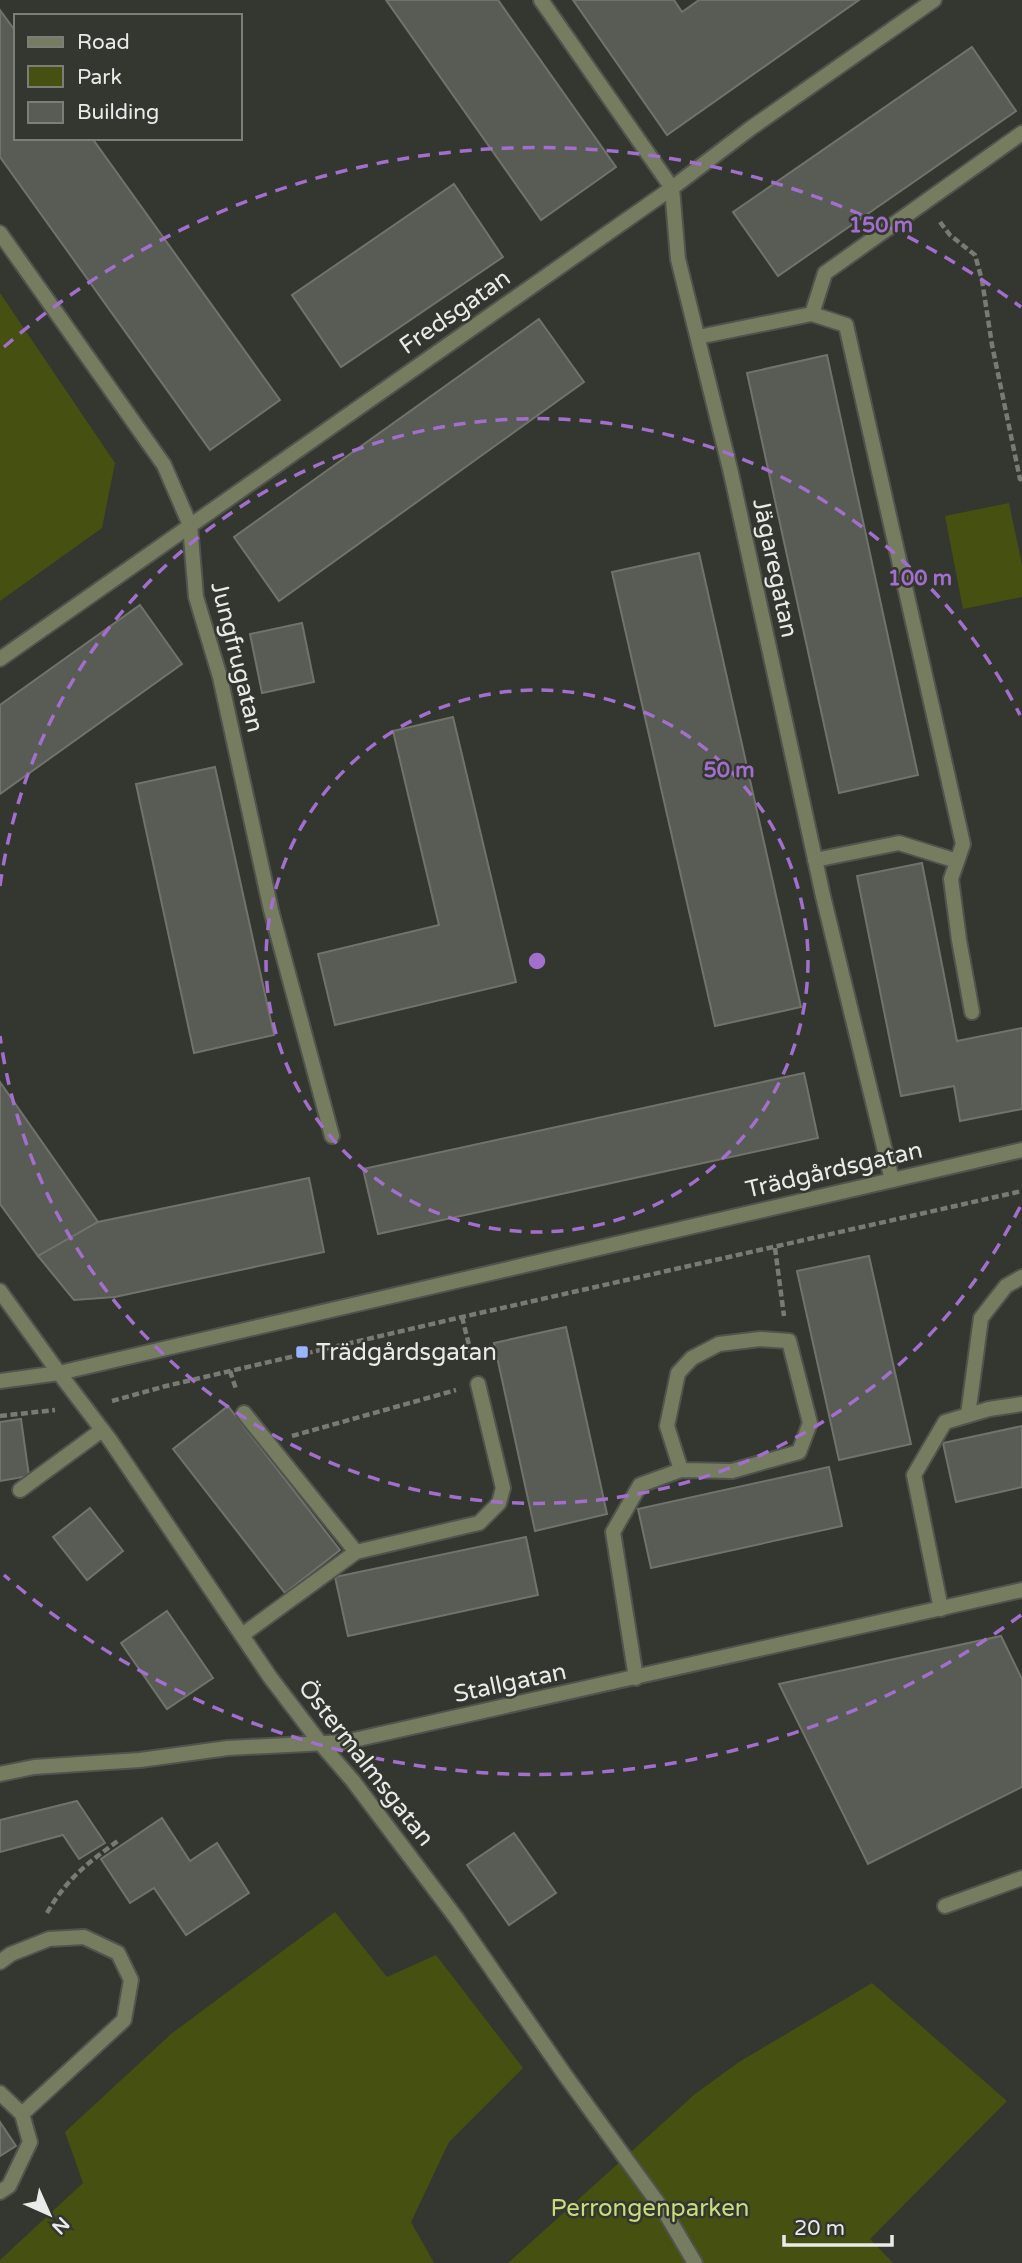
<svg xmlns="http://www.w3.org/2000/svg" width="1022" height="2263" viewBox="0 0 1022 2263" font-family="'Varela Round',sans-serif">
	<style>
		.green { fill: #465011 }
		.building { fill: #595b55; stroke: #71726c; stroke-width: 2 }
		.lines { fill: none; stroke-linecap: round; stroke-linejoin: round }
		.service-casing { stroke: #51534d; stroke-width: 18 }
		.minor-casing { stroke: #51534d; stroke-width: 18 }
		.tertiary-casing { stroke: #51534d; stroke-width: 18 }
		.path { stroke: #787a75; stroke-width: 4.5; stroke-dasharray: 7 3.5; stroke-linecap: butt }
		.service { stroke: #767c60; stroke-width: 14 }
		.minor { stroke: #767c60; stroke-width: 14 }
		.tertiary { stroke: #767c60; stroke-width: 14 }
		.ring { fill: none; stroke: #a26fcd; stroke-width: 3.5; stroke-dasharray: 12 9 }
		.poi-dot { fill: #9ab5fd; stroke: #343630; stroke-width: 2.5 }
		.labels { text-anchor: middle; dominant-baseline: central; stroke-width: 5; stroke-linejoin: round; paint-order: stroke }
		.street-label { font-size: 24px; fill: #eaebe8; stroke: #343630 }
		.poi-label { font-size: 24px; fill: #eaebe8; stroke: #343630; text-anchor: start }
		.park-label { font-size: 24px; fill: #c9dc7b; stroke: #343630 }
		.centre { fill: #a26fcd; stroke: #343630; stroke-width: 3.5 }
		.ring-label { font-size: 21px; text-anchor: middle; font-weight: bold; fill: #a26fcd; stroke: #343630; stroke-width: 5; stroke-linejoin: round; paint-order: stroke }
	</style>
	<rect width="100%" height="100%" fill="#343630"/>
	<g class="green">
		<polygon points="0,293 115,463 102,528 0,601"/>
		<polygon points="1009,503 1022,565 1022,597 963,609 945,516"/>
		<polygon points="335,1912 387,1977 436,1955 523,2068 449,2142 411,2222 434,2263 0,2263 0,2260 83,2183 65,2132 171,2034"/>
		<polygon points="872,1983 1007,2101 870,2239 893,2263 508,2263 695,2094 739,2062"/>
	</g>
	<g class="building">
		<polygon points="386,0 498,0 616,167 541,220"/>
		<polygon points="573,0 674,0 682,12 699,0 859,0 667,135"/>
		<polygon points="0,10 16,32 16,138 92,138 280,400 210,450 0,157"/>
		<polygon points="972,47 1016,111 778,276 733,212"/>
		<polygon points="454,184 503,257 341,367 292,295"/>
		<polygon points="539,319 584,382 279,601 234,537"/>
		<polygon points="827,355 918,775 839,793 747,373"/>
		<polygon points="699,553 801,1007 715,1026 612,572"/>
		<polygon points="140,605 182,664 0,794 0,705"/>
		<polygon points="302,623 314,682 262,693 250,634"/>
		<polygon points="453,717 516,982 335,1025 318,954 439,925 393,731"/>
		<polygon points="215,767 274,1035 194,1053 136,784"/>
		<polygon points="922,863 957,1041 1022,1028 1022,1109 960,1121 954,1086 901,1096 857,876"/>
		<polygon points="804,1073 818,1138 378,1234 363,1169"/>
		<polygon points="0,1082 98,1222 38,1256 0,1204"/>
		<polygon points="309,1178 324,1252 115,1297 74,1300 38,1256 98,1222"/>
		<polygon points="869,1256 911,1444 839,1460 797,1271"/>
		<polygon points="566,1327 607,1514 535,1531 494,1343"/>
		<polygon points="228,1406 340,1550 285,1593 173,1449"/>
		<polygon points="21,1419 29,1476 0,1481 0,1422"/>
		<polygon points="1022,1426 1022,1487 956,1502 943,1443"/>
		<polygon points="829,1467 842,1526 651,1568 638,1509"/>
		<polygon points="90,1508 123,1551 87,1580 53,1537"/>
		<polygon points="526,1537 538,1595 348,1636 335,1577"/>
		<polygon points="167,1611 213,1678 167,1709 121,1643"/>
		<polygon points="1001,1636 1022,1679 1022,1787 868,1864 779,1684"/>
		<polygon points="77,1801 105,1843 79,1859 63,1835 0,1852 0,1820"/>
		<polygon points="162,1818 190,1861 217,1843 249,1893 186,1935 154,1888 130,1903 101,1859"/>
		<polygon points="514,1833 556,1893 509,1925 467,1865"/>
		<polygon points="0,2122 16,2146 0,2156"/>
	</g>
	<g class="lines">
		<defs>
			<g id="service">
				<polyline points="812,314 825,273 1022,133"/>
				<polyline points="698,337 812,314 846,325 963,844 951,879 959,940 972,1012"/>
				<polyline points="815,860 899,843 957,861"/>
				<polyline points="244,1413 356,1552"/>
				<polyline points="968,1415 981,1318 1006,1286 1022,1277"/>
				<polyline points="20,1490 102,1430"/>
				<polyline points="941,1609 914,1475 945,1422 989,1409 1022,1404"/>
				<polyline points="242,1635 356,1552 479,1523 499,1503 503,1488 478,1384"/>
				<polyline points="636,1678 613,1532 640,1485 681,1470 732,1471 799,1452 810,1423 789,1341 760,1339 719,1344 692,1358 678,1373 667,1426 681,1470"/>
				<polyline points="945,1906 1022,1878"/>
				<polyline points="0,1962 11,1954 49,1939 84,1937 118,1953 131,1980 124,2020 22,2114"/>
				<polyline points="0,2093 22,2114 30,2142 9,2186 0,2192"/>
			</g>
			<g id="minor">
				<polyline points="541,0 672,188 678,259 731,473 823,896 892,1180"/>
				<polyline points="0,233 164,465 190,525 196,597 220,677 271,910 332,1136"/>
				<polyline points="0,659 672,188 751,128 934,0"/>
				<polyline points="0,1291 59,1373 110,1440 270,1677 321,1744 353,1781 457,1919 565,2075 666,2214 695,2263"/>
				<polyline points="0,1774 34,1767 140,1760 228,1748 345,1742 1022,1590"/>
			</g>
			<polyline id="tertiary" points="0,1381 59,1373 1022,1150"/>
		</defs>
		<use href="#service" class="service-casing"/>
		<use href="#minor" class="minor-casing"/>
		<use href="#tertiary" class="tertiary-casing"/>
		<g class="path">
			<polyline points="940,222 950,235 975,255 982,280 992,345 1020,479 1022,480"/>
			<polyline points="775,1248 784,1316"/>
			<polyline points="462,1317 473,1361"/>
			<polyline points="230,1371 236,1389"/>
			<polyline points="112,1401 166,1386 462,1317 1022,1191"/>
			<polyline points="0,1416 55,1410"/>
			<polyline points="292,1436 456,1390"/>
			<path d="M 47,1913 C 67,1878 88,1863 119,1840"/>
		</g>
		<use href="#service" class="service"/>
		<use href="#minor" class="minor"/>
		<use href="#tertiary" class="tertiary"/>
	</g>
	<g class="ring">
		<circle cx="537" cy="961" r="271"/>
		<path d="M1020 1207A542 542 0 0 1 0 1036M0 886A542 542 0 0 1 1020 715"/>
		<path d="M1021 1615A813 813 0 0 1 4 1575M4 347A813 813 0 0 1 1021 307"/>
	</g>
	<rect class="poi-dot" x="295" y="1345" width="14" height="14" rx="3.5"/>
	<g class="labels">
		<g class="street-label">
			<text transform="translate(455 312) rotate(-35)">Fredsgatan</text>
			<text transform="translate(775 568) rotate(78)">Jägaregatan</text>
			<text transform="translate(237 657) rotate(76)">Jungfrugatan</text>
			<text transform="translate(834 1170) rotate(-13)">Trädgårdsgatan</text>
			<text transform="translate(510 1683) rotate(-12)">Stallgatan</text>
			<text transform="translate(366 1763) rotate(52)">Östermalmsgatan</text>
		</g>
		<g class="poi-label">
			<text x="316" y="1352">Trädgårdsgatan</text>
		</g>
		<g class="park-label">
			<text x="650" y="2208">Perrongenparken</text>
		</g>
	</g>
	<circle cx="537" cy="961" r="10" class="centre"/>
	<g class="ring-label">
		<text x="881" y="232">150 m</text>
		<text x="920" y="585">100 m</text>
		<text x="729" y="777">50 m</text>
	</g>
	<rect x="14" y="14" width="228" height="126" fill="#343630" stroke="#7d7e7a" stroke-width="2"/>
	<rect x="28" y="37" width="35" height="10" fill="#767c60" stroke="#7d7e7a" stroke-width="2"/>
	<text x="77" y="49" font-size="21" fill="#eaebe8">Road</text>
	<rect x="28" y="66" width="35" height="21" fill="#465011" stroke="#7d7e7a" stroke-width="2"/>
	<text x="77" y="84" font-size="21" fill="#eaebe8">Park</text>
	<rect x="28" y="102" width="35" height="21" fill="#595b55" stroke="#7d7e7a" stroke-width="2"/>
	<text x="77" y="119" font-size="21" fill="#eaebe8">Building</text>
	<g transform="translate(49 2214) rotate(135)" stroke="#343630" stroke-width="5" paint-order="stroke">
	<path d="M0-5L12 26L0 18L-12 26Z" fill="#eaebe8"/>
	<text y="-10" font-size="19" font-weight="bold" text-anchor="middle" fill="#eaebe8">N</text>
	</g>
	<path d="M784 2235v10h108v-10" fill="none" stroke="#eaebe8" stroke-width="3.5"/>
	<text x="794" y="2235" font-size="21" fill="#eaebe8" stroke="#343630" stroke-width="5" paint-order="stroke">20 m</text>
</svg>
